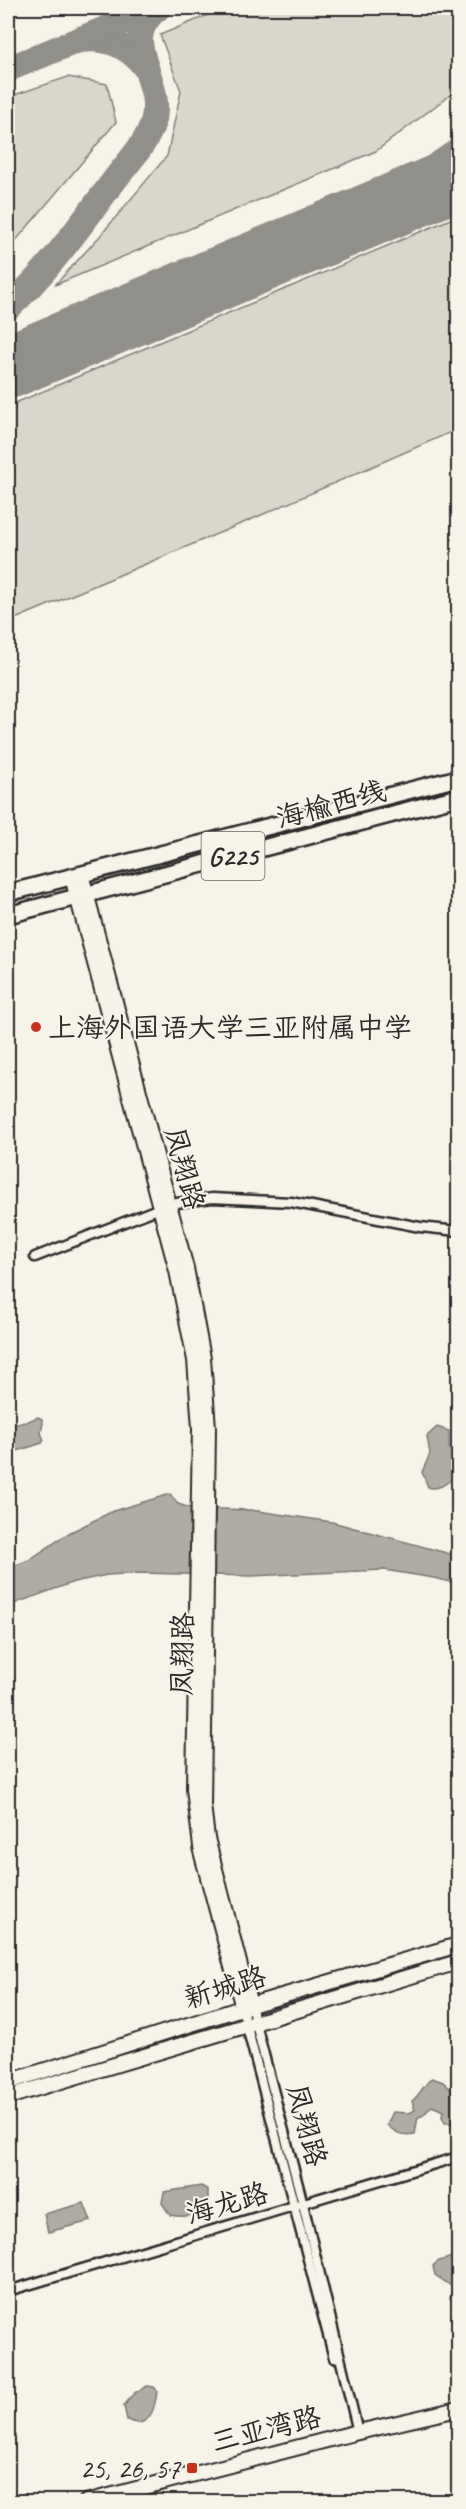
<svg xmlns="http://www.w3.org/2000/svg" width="466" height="2509" viewBox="0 0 466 2509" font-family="Caveat,'LXGW WenKai TC',sans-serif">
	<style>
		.green { fill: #dad6cc; stroke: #82807c; stroke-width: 1.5 }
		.water { fill: #afaca4; stroke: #7a7874; stroke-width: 1.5 }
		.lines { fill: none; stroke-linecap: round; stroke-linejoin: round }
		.taxiway { stroke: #918f8a; stroke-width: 26 }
		.runway { stroke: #918f8a; stroke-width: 64 }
		.street-casing { stroke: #2b2b2b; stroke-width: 13 }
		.secondary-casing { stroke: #2b2b2b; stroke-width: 16 }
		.primary-casing { stroke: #2b2b2b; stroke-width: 18 }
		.highway-casing { stroke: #2b2b2b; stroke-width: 20 }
		.street { stroke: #f7f3e8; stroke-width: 8 }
		.secondary { stroke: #f7f3e8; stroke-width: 12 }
		.primary { stroke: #f7f3e8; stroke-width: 14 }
		.highway { stroke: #f7f3e8; stroke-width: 15 }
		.poi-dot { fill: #c8321e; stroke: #f7f3e8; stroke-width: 2 }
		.labels { text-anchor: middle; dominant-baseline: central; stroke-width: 4.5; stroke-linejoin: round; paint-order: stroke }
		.shield { fill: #f7f3e8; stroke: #686764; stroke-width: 1.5 }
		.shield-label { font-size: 27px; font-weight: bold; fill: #2b2b2b }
		.street-label { font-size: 28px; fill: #2b2b2b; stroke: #f7f3e8 }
		.poi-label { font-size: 28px; fill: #2b2b2b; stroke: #f7f3e8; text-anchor: start }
	</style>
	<rect width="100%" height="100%" fill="#f7f3e8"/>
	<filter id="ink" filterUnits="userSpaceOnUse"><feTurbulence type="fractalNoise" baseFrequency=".0167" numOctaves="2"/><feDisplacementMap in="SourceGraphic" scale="12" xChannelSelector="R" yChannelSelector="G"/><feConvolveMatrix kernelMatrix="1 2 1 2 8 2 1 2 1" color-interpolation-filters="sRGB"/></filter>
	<g filter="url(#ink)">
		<g class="green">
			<polygon points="225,8 458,8 458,89 376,151 55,285 100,236 167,156 181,91 160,35"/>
			<polygon points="68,77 107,84 116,122 8,250 8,97"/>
			<polygon points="458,216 458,429 250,520 8,622 8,406"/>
		</g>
		<g class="water">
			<polygon points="38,1417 42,1419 43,1423 41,1433 44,1440 42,1443 8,1454 8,1425 26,1422"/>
			<path d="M 437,1427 L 449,1431 L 449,1448 L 458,1459 L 458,1475 C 448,1481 441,1491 428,1487 L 422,1472 L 430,1454 L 427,1436 Z"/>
			<polygon points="170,1494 178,1504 190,1508 251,1510 332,1522 458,1556 458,1584 434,1578 384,1570 251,1576 141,1573 107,1575 74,1582 8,1606 8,1568 29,1560 69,1533 113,1511"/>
			<path d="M 432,2078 L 443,2082 L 457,2095 L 458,2121 L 455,2124 L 445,2123 L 442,2117 L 443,2111 L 432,2106 L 422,2116 L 418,2117 L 415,2134 C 402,2136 397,2134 387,2125 L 393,2112 L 408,2113 L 415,2110 L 412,2101 C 421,2094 423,2085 432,2078 Z"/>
			<path d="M 201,2186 L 208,2190 L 208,2208 C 194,2216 185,2218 170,2215 L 162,2203 L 164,2192 Z"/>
			<polygon points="84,2203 91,2221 48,2232 44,2214"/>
			<polygon points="458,2255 458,2305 450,2298 454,2288 435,2275 433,2266 437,2262"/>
			<path d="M 147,2386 L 154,2387 L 157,2391 C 155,2409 149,2431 127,2420 L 124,2406 L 134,2393 Z"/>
		</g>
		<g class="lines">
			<g class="taxiway">
				<path d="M 81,40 C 108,36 130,47 146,68"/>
				<polyline points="8,69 156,8"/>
				<polyline points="302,243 397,193 458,151"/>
				<path d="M 8,308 C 49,270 82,223 116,178 C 129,161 147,143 153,122 C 166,79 114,41 158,8"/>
			</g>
			<polyline class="runway" points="8,367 458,178"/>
			<defs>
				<g id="street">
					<polyline points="35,1257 170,1204 212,1198 291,1202 420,1227 458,1231"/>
					<polyline points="251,2005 303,2204 358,2432"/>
					<polyline points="242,2008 334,2358"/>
					<polyline points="8,2291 458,2157"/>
				</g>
				<g id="secondary">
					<polyline points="82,874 187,1268 204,1358 209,1428 204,1805 208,1838 251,2005"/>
					<polyline points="71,877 176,1271 194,1360 199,1428 193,1789 201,1855 242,2008"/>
				</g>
				<g id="primary">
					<polyline points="8,2082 251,2005 458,1945"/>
					<polyline points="8,2097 458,1962"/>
					<polyline points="86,2502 354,2433 458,2409"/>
				</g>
				<g id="highway">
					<polyline points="8,893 458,778"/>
					<polyline points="8,915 458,797"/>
				</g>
			</defs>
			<use href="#street" class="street-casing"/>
			<use href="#secondary" class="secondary-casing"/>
			<use href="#primary" class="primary-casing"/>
			<use href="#highway" class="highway-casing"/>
			<use href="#street" class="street"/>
			<use href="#secondary" class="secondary"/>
			<use href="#primary" class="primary"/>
			<use href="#highway" class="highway"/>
		</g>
	</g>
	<g class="poi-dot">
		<circle cx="36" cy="1027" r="6"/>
		<rect x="186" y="2462" width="12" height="12" rx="3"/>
	</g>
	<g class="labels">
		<rect class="shield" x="201.5" y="832" width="63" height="48" rx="4.5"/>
		<g class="shield-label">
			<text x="233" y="856">G225</text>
		</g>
		<g class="street-label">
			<text transform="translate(331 804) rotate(-15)">海榆西线</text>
			<text transform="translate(185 1168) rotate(75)">凤翔路</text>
			<text transform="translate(182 1654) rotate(-89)">凤翔路</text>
			<text transform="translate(225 1987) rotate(-17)">新城路</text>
			<text transform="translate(307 2125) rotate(75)">凤翔路</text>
			<text transform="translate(227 2203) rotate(-16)">海龙路</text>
			<text transform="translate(266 2429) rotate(-14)">三亚湾路</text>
		</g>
		<g class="poi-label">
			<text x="48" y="1027">上海外国语大学三亚附属中学</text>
			<text x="180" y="2468" text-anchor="end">25, 26, 57</text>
		</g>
	</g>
	<rect width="466" height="2509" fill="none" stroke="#f7f3e8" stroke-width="30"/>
	<rect x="15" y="15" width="436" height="2479" fill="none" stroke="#2b2b2b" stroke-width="2" filter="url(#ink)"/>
</svg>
